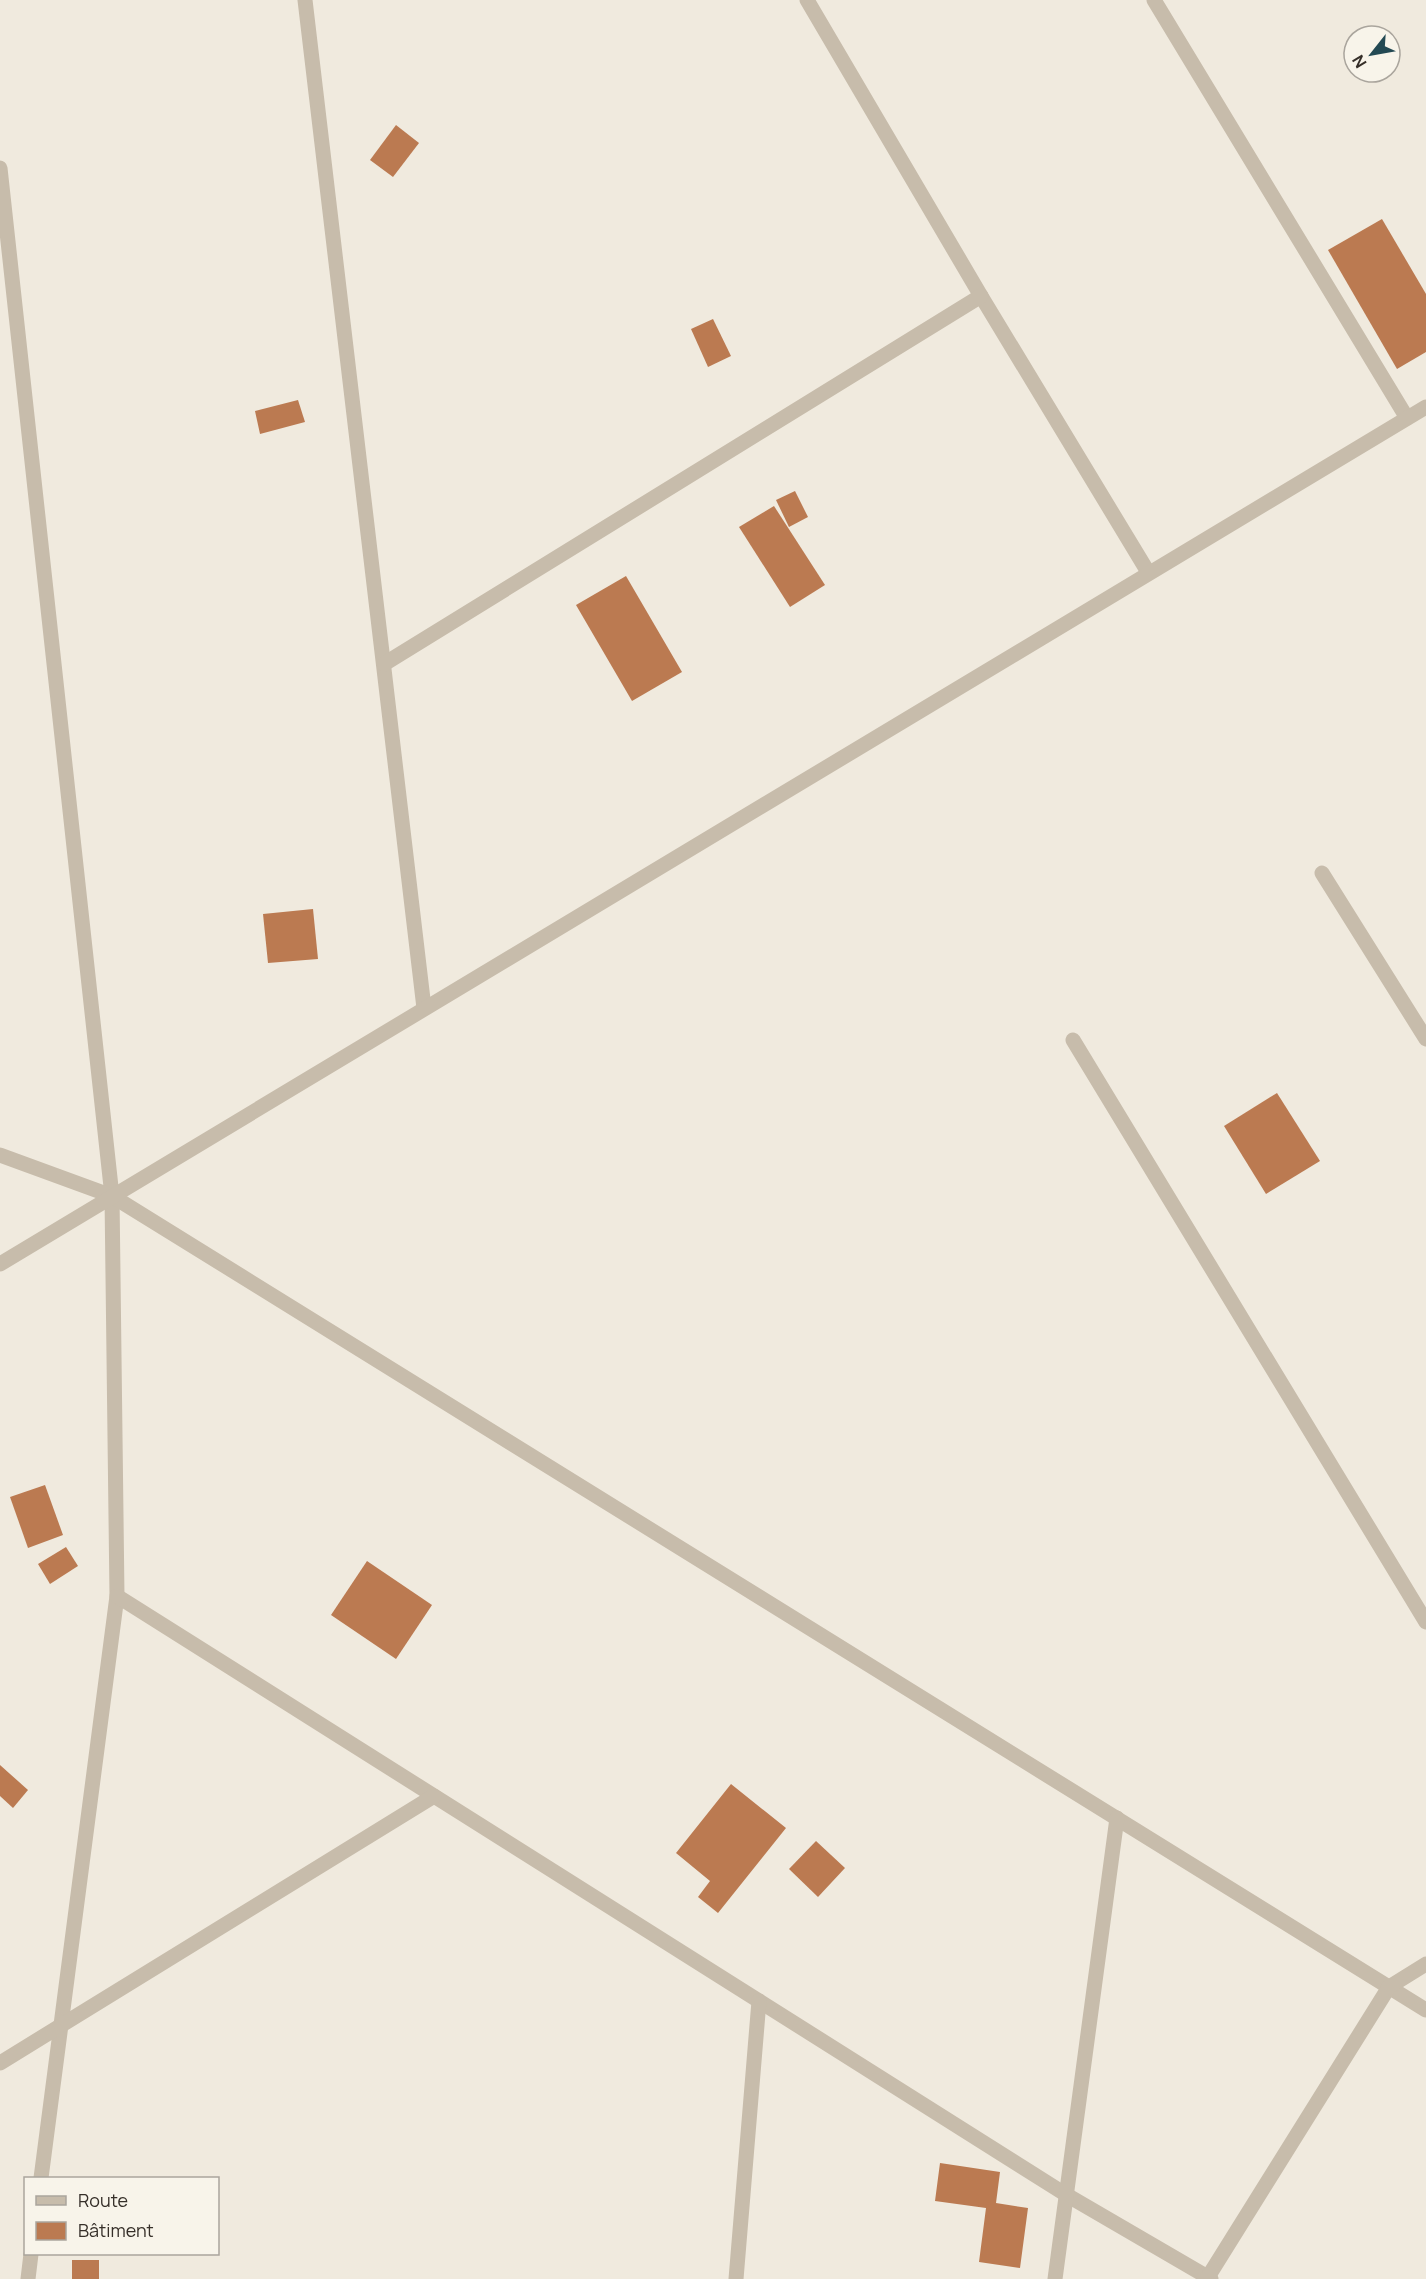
<svg xmlns="http://www.w3.org/2000/svg" width="1426" height="2279" viewBox="0 0 1426 2279" font-family="Manrope,sans-serif">
	<style>
		.building { fill: #bb7a51 }
		.lines { fill: none; stroke-linecap: round; stroke-linejoin: round }
		.street { stroke: #c7bcab; stroke-width: 15 }
	</style>
	<rect width="100%" height="100%" fill="#f0eade"/>
	<g class="building">
		<polygon points="396,125 419,143 393,177 370,160"/>
		<polygon points="1382,219 1426,294 1426,352 1397,369 1328,250"/>
		<polygon points="713,319 731,356 708,367 691,329"/>
		<polygon points="298,400 305,422 260,434 255,411"/>
		<polygon points="795,491 808,517 789,527 776,500"/>
		<polygon points="774,506 825,585 790,607 739,527"/>
		<polygon points="626,576 682,672 632,701 576,605"/>
		<polygon points="313,909 318,959 268,963 263,914"/>
		<polygon points="1277,1093 1320,1161 1266,1194 1224,1126"/>
		<polygon points="45,1485 63,1535 28,1548 10,1497"/>
		<polygon points="66,1547 78,1566 50,1584 38,1564"/>
		<polygon points="367,1561 432,1605 396,1659 331,1615"/>
		<polygon points="0,1765 28,1790 13,1808 0,1796"/>
		<polygon points="731,1784 786,1828 718,1913 698,1897 710,1881 676,1853"/>
		<polygon points="816,1841 845,1868 818,1897 789,1869"/>
		<polygon points="940,2163 1000,2172 996,2203 1028,2208 1020,2268 979,2262 986,2208 935,2201"/>
		<rect x="72" y="2260" width="27" height="19"/>
	</g>
	<g class="lines">
		<g class="street">
			<polyline points="305,0 424,1008"/>
			<polyline points="807,0 981,296 1148,572"/>
			<polyline points="1154,0 1407,418"/>
			<polyline points="0,168 112,1196 117,1596 41,2178"/>
			<polyline points="384,664 981,296"/>
			<polyline points="1322,873 1426,1039"/>
			<polyline points="1073,1040 1426,1622"/>
			<polyline points="0,1155 112,1196 1426,2010"/>
			<polyline points="0,1264 1426,407"/>
			<polyline points="117,1596 1065,2194 1211,2279"/>
			<polyline points="0,2063 434,1796"/>
			<polyline points="1208,2277 1389,1987 1426,1964"/>
			<polyline points="28,2279 31,2254"/>
			<polyline points="736,2279 759,2001"/>
			<polyline points="1055,2279 1117,1818"/>
		</g>
	</g>
	<rect x="24" y="2177" width="195" height="78" fill="#f8f4ea" stroke="#aaa59d" stroke-width="1.5"/>
	<rect x="36" y="2196" width="30" height="9" fill="#c7bcab" stroke="#aaa59d" stroke-width="1.5"/>
	<text x="78" y="2207" font-size="18" fill="#362f29">Route</text>
	<rect x="36" y="2222" width="30" height="18" fill="#bb7a51" stroke="#aaa59d" stroke-width="1.5"/>
	<text x="78" y="2237" font-size="18" fill="#362f29">Bâtiment</text>
	<g transform="translate(1372 54) rotate(239)"><circle r="28" fill="#f8f4ea" stroke="#aaa59d" stroke-width="1.5"/>
	<path d="M0-4.5L10 22L0 15L-10 22Z" fill="#234953"/>
	<text y="-9" font-size="16" font-weight="bold" text-anchor="middle" fill="#362f29">N</text>
	</g>
</svg>
